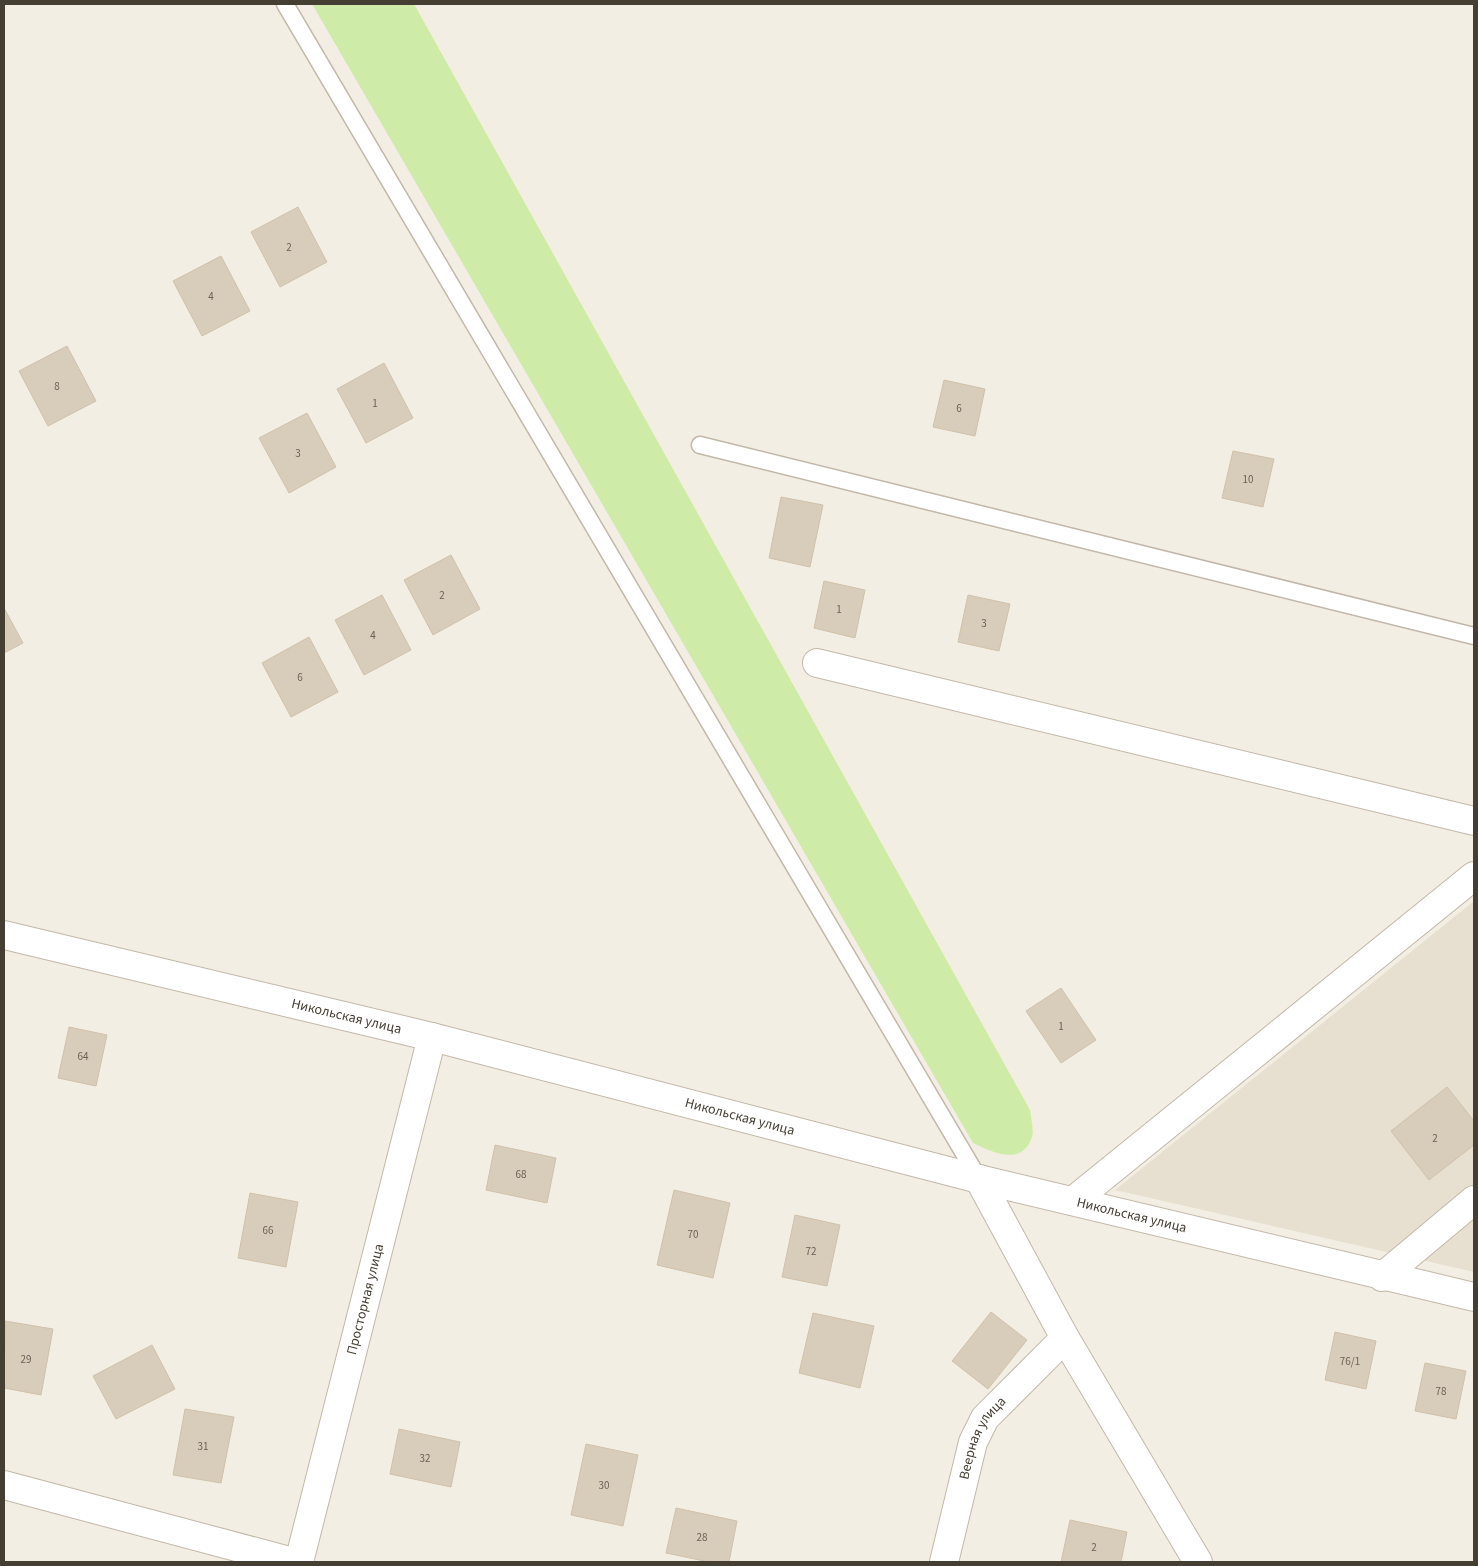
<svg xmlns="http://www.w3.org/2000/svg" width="1478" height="1566" viewBox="0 0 1478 1566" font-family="'Source Sans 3',sans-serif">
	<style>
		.residential { fill: #e7e0d1 }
		.green { fill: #ceeba8 }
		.building { fill: #d8ccbb; stroke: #d1c1aa }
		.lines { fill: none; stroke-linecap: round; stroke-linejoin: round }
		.service-casing { stroke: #c2b8a8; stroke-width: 19 }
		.minor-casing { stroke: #c2b8a8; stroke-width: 30 }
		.service { stroke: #fff; stroke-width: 16 }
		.minor { stroke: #fff; stroke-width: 28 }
		.labels { text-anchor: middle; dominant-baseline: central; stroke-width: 4; stroke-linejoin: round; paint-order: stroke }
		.number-label { font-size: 11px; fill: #6a6255 }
		.street-label { font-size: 14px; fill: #453e33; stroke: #fff }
	</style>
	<rect width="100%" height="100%" fill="#f3eee3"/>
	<polygon class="residential" points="1474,901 1474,1272 1115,1190"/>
	<path class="green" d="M 312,4 L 414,4 L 1030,1110 C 1031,1118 1034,1130 1032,1137 C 1022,1167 992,1152 973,1143 Z"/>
	<g class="building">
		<polygon points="298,207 327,262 280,287 251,232"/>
		<polygon points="221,256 250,311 202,336 173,281"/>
		<polygon points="67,346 96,401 48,426 19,371"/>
		<polygon points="384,363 413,418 366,443 337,389"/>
		<polygon points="944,380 985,389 975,436 933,427"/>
		<polygon points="307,413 336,467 289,493 259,438"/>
		<polygon points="1233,451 1274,459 1263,507 1222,498"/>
		<polygon points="781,497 823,505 810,567 769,558"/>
		<polygon points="451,555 480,609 433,635 404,580"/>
		<polygon points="824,581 865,590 855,638 814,628"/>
		<polygon points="382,595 411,650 364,675 335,620"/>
		<polygon points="968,595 1010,604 999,651 958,642"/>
		<polygon points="4,608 23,643 4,653"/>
		<polygon points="309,637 338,692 291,717 262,663"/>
		<polygon points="1061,988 1096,1040 1061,1063 1026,1011"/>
		<polygon points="69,1027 107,1035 96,1086 58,1078"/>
		<polygon points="1447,1087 1474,1121 1474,1145 1429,1180 1391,1131"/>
		<polygon points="495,1145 556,1158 547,1203 486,1190"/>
		<polygon points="674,1190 730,1203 713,1278 657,1265"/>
		<polygon points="250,1193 298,1202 286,1267 238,1258"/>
		<polygon points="795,1215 840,1225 827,1286 782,1277"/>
		<polygon points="991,1312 1027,1340 988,1389 952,1361"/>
		<polygon points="813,1313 874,1326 860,1388 799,1373"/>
		<polygon points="5,1321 53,1329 41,1395 4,1388"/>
		<polygon points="1335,1332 1376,1341 1366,1389 1325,1380"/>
		<polygon points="152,1345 175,1389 116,1419 93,1376"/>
		<polygon points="1425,1363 1466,1371 1456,1419 1415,1411"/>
		<polygon points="185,1409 234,1417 221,1483 173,1475"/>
		<polygon points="399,1429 460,1442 451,1487 390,1474"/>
		<polygon points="586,1444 638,1455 623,1526 571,1515"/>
		<polygon points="676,1508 737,1521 729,1562 709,1562 666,1553"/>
		<polygon points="1070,1520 1127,1532 1121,1562 1061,1562"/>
	</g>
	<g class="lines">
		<defs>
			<g id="service">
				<polyline points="285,4 979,1179"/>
				<polyline points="700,445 1474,636"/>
			</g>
			<g id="minor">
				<polyline points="817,663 1474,821"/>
				<path id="s1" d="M 4,935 L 432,1037 L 979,1179 L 1474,1297"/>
				<polyline points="979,1179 1065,1338 1198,1562"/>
				<polyline points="1073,1201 1474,876"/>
				<polyline points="1382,1277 1474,1200"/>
				<polyline points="4,1485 293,1562"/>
				<path id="s2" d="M 299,1562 L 432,1037"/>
				<path id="s3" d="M 944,1562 L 973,1442 L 985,1418 L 1065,1338"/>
			</g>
		</defs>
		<use href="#service" class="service-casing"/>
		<use href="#minor" class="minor-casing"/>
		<use href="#service" class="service"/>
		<use href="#minor" class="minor"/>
	</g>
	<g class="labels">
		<g class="number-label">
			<text x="289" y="247">2</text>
			<text x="211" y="296">4</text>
			<text x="57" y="386">8</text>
			<text x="375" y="403">1</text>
			<text x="959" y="408">6</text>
			<text x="298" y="453">3</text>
			<text x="1248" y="479">10</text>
			<text x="442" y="595">2</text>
			<text x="839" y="609">1</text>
			<text x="984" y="623">3</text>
			<text x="373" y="635">4</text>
			<text x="300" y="677">6</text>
			<text x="1061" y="1026">1</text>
			<text x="83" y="1056">64</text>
			<text x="1435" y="1138">2</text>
			<text x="521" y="1174">68</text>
			<text x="268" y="1230">66</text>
			<text x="693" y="1234">70</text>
			<text x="811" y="1251">72</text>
			<text x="26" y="1359">29</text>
			<text x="1350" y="1361">76/1</text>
			<text x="1441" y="1391">78</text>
			<text x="203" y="1446">31</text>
			<text x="425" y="1458">32</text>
			<text x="604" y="1485">30</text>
			<text x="702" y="1537">28</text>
			<text x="1094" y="1547">2</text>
		</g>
		<g class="street-label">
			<text stroke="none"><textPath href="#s1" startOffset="352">Никольская улица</textPath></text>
			<text stroke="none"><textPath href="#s1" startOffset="758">Никольская улица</textPath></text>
			<text stroke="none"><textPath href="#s1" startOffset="1162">Никольская улица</textPath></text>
			<text stroke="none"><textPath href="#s2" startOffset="271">Просторная улица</textPath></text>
			<text stroke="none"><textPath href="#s3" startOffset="131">Веерная улица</textPath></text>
		</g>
	</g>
	<rect width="1478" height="1566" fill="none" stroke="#453e33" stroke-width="10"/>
</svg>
